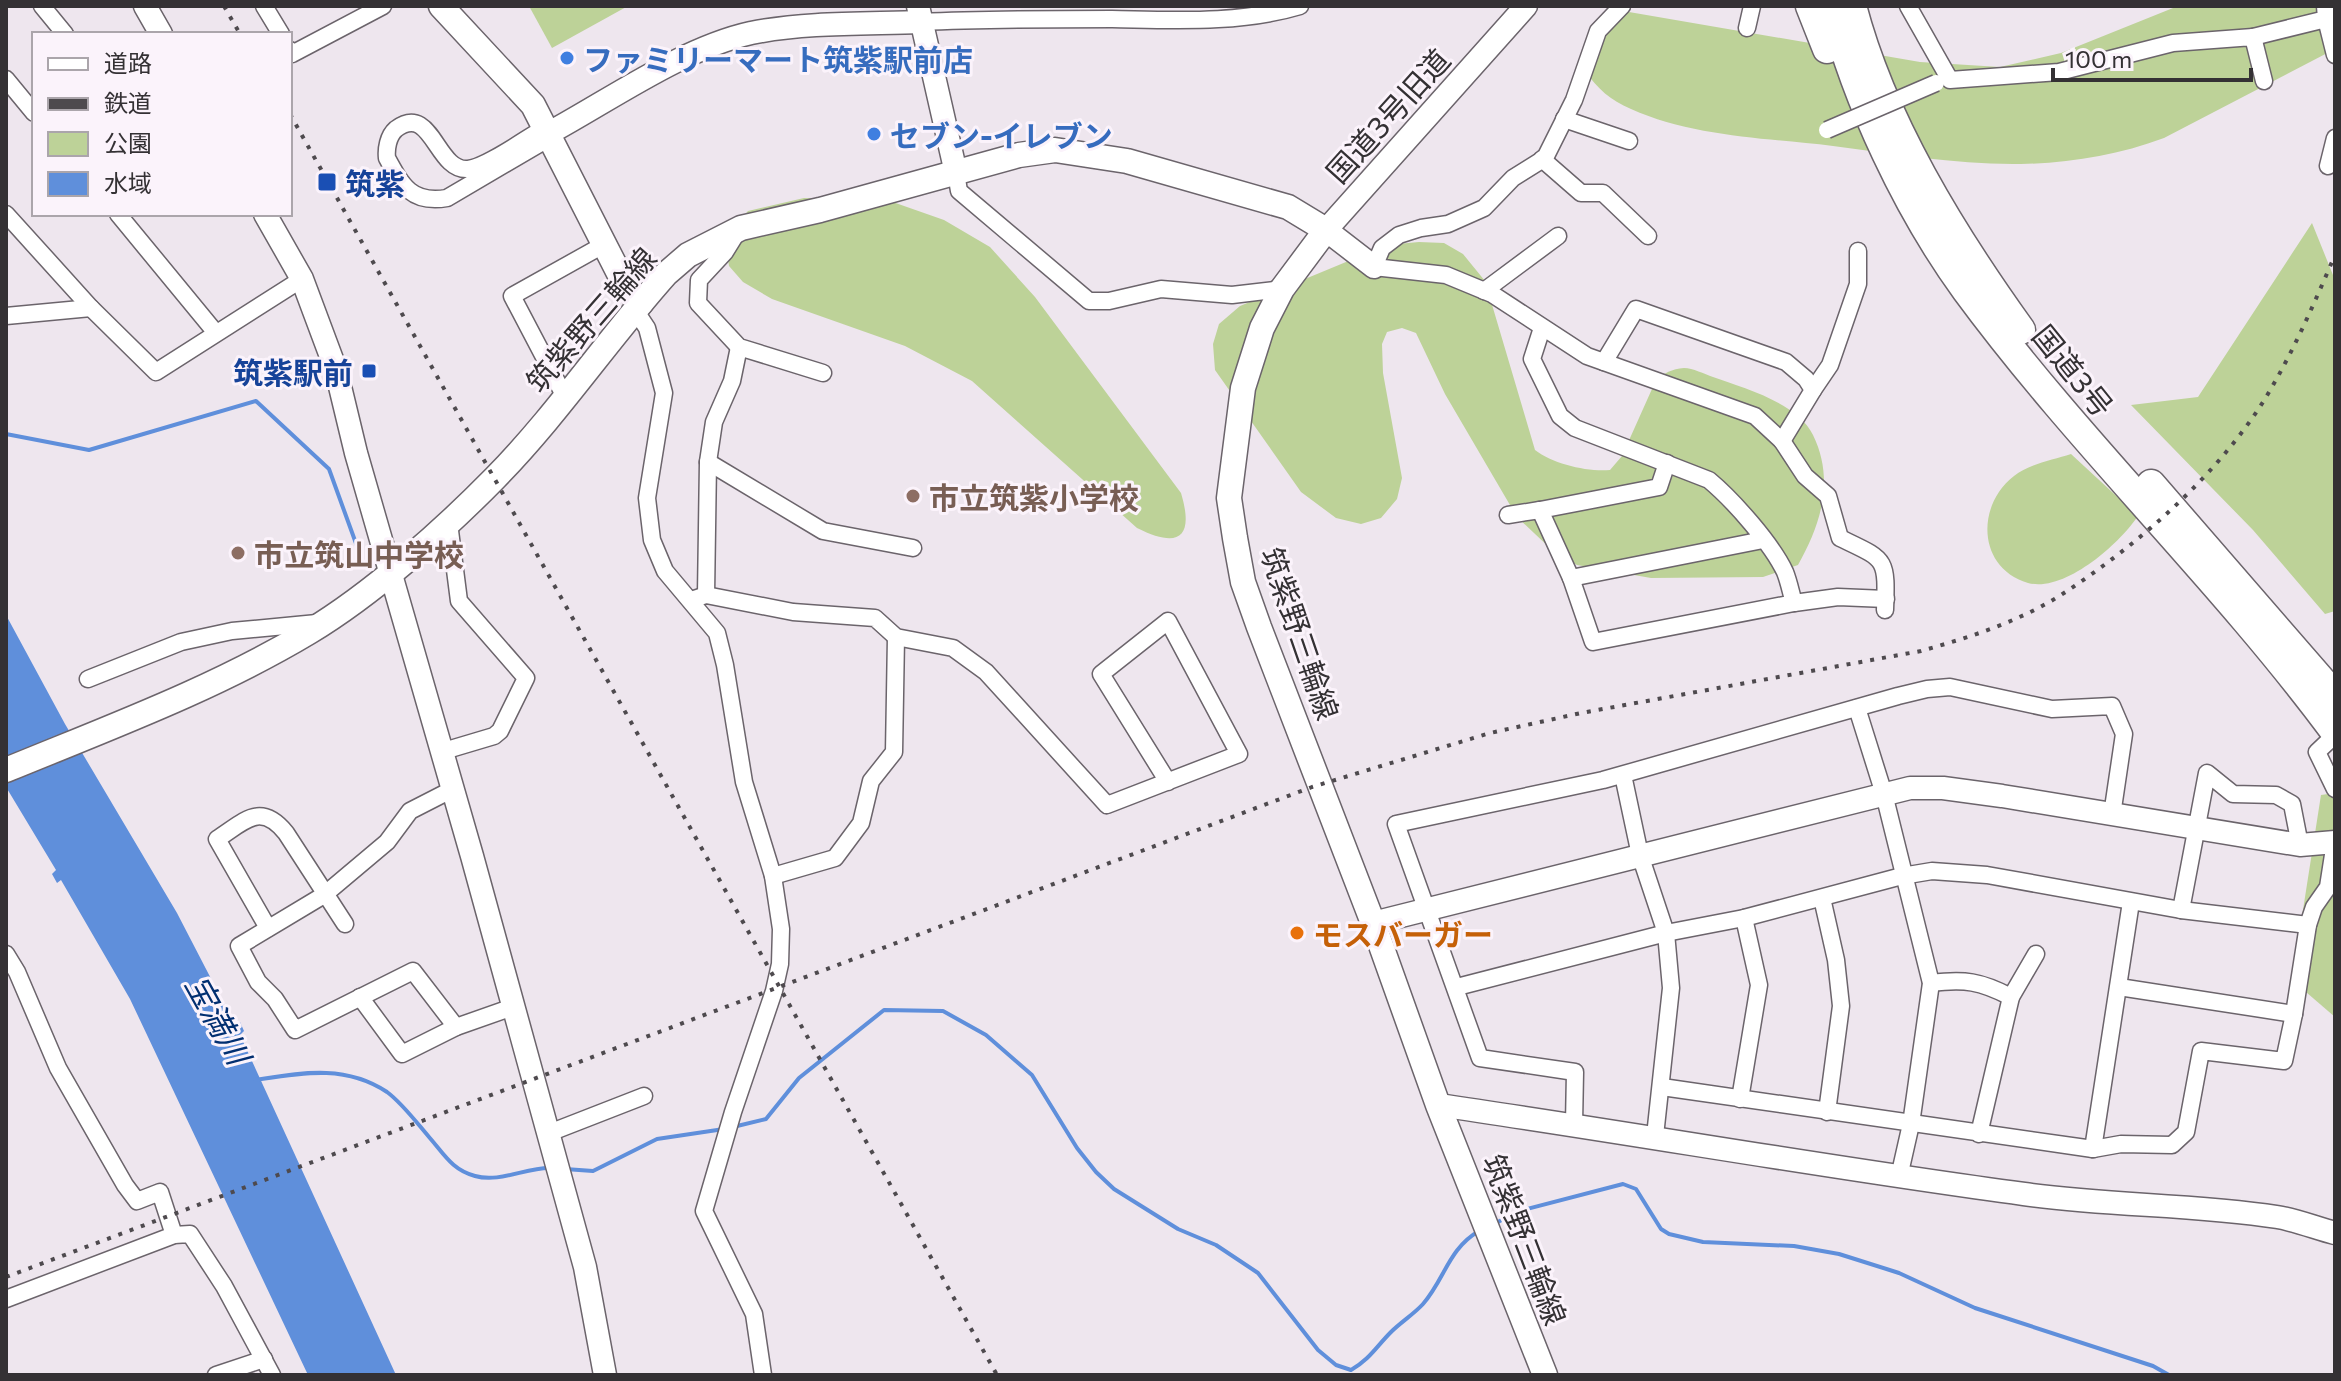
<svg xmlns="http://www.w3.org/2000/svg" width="2341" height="1381" viewBox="0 0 2341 1381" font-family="Commissioner,'Noto Sans JP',sans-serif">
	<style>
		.green { fill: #bdd298 }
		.water { fill: #5f8fdb }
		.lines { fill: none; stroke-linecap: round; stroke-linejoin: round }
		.stream { stroke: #5f8fdb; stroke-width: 4 }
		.street-casing { stroke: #6b646b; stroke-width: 19 }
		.secondary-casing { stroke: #6b646b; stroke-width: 25 }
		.primary-casing { stroke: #6b646b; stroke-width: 27 }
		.highway-casing { stroke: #6b646b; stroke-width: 31 }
		.street { stroke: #fff; stroke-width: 16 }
		.secondary { stroke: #fff; stroke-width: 22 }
		.primary { stroke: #fff; stroke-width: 24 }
		.highway { stroke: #fff; stroke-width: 28 }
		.rail { stroke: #4e4a4e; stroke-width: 4; stroke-dasharray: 4 8; stroke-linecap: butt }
		.street-bridge-casing { stroke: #6b646b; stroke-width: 19; stroke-linecap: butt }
		.street-bridge { stroke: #fff; stroke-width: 16 }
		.shop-dot { fill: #3f7fe0; stroke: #fbf3fb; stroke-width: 3 }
		.transit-dot { fill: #1a4fb4; stroke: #fbf3fb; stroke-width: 3 }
		.education-dot { fill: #8d6e63; stroke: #fbf3fb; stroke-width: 3 }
		.food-dot { fill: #e8710a; stroke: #fbf3fb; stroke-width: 3 }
		.labels { text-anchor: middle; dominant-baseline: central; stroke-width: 6; stroke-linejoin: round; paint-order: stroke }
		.shop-label { font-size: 30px; font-weight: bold; fill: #366cbe; stroke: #fbf3fb; text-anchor: start }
		.street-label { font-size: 30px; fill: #343134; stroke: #fbf3fb }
		.transit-label { font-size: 30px; font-weight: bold; fill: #164399; stroke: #fbf3fb; text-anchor: start }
		.education-label { font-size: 30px; font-weight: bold; fill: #785e54; stroke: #fbf3fb; text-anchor: start }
		.food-label { font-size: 30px; font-weight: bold; fill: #c56008; stroke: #fbf3fb; text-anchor: start }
		.water-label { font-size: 32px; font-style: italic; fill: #022f71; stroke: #fbf3fb }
	</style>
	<rect width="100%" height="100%" fill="#eee6ee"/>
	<g class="green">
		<polygon points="529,6 628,6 552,48"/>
		<path d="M 2178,6 L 2335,6 L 2335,49 L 2164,138 C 2118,155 2071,163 2021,164 C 1959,165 1895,154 1833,146 C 1767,138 1693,137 1631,109 C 1610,100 1598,89 1585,71 L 1607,16 L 1629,12 L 1920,62 L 2000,67 L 2061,53 Z"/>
		<path d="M 804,198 L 887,200 L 944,220 L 990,247 L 1035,297 L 1181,493 C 1195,540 1177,548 1137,528 L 972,381 L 905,346 L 772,299 L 743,282 L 729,266 L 726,246 L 732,229 L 748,211 Z"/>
		<polygon points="2312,223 2335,280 2335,611 2325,614 2253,530 2131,405 2198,397"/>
		<path d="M 1419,242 L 1444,243 L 1463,254 L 1485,281 L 1535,450 C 1553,464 1587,472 1610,470 L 1622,456 L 1656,380 C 1664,373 1672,369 1684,368 C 1693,368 1704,374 1713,377 C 1744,388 1798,403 1813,435 C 1835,480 1821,524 1798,565 L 1763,577 L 1651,578 L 1577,565 L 1554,552 L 1517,517 L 1445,394 L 1416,333 L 1402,328 L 1387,332 L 1382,344 L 1383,373 L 1402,478 L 1397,499 L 1381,518 L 1361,524 L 1336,518 L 1301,492 L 1215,370 L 1213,344 L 1219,324 L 1240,306 L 1387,245 Z"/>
		<path d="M 2071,454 L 2138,516 C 2120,543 2065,593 2028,583 C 1977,568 1976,505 2014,476 C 2029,464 2053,460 2071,454 Z"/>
		<polygon points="2335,793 2335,1017 2292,980 2321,795"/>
	</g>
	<polygon class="water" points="6,615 65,724 177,913 234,1023 240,1022 244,1031 240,1035 396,1375 308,1375 130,999 61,880 57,883 52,874 56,870 6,787"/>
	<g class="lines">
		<g class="stream">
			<polyline points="6,434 89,450 256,401 329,469 362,560"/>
			<path d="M 255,1080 C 301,1073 345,1064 387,1092 C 402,1103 417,1123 429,1137 C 444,1154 452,1170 475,1176 C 499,1183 525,1168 549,1168"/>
			<path d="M 733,1127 L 766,1119 L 799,1078 L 884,1010 L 943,1011 L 986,1035 L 1032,1075 L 1077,1148 L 1096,1172 L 1114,1189 L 1178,1229 L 1216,1245 L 1258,1273 L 1318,1350 L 1336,1365 L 1351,1370 C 1370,1359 1376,1347 1391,1332 C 1401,1322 1414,1314 1423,1304 C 1445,1279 1448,1249 1479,1231"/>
			<polyline points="565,1169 593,1171 657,1139 724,1129"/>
			<polyline points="1494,1224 1519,1211 1623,1184 1636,1189 1661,1229 1669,1234 1703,1242 1794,1246 1839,1254 1899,1273 1975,1308 2153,1366 2169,1375"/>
		</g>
		<defs>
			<g id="street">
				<polyline points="42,6 65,34"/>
				<polyline points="264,6 281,34"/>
				<path d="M 1622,6 L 1598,31 L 1574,100 L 1545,158 L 1513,178 L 1484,208 L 1448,224 L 1421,228 L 1399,235 L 1382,248 L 1374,267 L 1446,275 L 1492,294 L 1587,356 L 1755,416 L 1782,441 L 1805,476 L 1828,496 L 1840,538 C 1886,560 1887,557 1885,610"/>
				<polyline points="1908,6 1950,80 2059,72 2173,43 2253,37 2264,81"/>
				<polyline points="2334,14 2326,19 2335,55"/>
				<path d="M 921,22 C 985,19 1048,19 1112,19 C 1174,20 1240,24 1300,6"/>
				<polyline points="1747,28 1752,6"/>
				<polyline points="2253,37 2326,19 2325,6"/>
				<polyline points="290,50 292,54 383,6"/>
				<polyline points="6,79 34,113"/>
				<polyline points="1564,119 1629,141"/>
				<path d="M 546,127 C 528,137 487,167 468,169 C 436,172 432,102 396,129 C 388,136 386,149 387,158 C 402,186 412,204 447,198 L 551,137"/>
				<polyline points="1542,159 1581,193 1603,193 1648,236"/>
				<polyline points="2328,166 2335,138"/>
				<polyline points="956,173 959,191 1089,301 1109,301 1161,289 1232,295 1282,289"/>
				<polyline points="6,214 91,308 156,372 302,279"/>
				<polyline points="118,214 216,333"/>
				<polyline points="738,231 725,252 699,280 698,303 739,347 823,373"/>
				<polyline points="1484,291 1558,236"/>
				<polyline points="635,310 647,328 664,393 647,498 652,540 665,571 717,633 725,665 744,782 773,876 781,929 780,964 774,991 733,1112 704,1211 754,1314 763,1375"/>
				<polyline points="6,316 91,308"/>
				<path d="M 1542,328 L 1532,359 L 1560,416 L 1575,428 L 1709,480 C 1733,500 1772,544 1785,572 C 1789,582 1791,593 1794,603 L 1593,642 L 1571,578 L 1763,540"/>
				<polyline points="1604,362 1636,309 1786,362 1806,379 1813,390 1782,441"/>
				<polyline points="1813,390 1830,365 1858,284 1858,251"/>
				<polyline points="565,397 512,296 605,244"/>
				<polyline points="708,462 823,531 913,548"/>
				<polyline points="1508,515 1540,510"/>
				<polyline points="1571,578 1540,510 1659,487 1667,463"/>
				<polyline points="706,595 708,462 714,422 732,381 739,347"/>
				<polyline points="691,600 706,595 793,612 875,618 896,637 953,648 986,672 1107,805 1239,754 1168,621 1101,674 1168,782"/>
				<polyline points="1794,603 1838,597 1886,599"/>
				<polyline points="88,679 181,642 232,631 317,623"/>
				<polyline points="1857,708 1884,794 1931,983 1911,1124 1899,1177"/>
				<polyline points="2335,735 2317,752 2335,789"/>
				<polyline points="447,750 494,736 500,731 526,678 459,601 449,523"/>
				<polyline points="1623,775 1640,855 1666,933 1671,988 1655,1136"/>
				<polyline points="453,789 410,811 387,842 324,895 239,946 258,982 275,999 295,1030 413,971 456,1027"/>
				<polyline points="773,876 835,858 861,823 871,781 894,752 896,637"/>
				<polyline points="1822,898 1836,960 1841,1006 1827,1112"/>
				<polyline points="2181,910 2207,773 2233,794 2276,795 2292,804 2300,845"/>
				<path d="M 268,928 L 217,839 C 244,822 260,801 286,833 L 345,924"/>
				<polyline points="6,954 17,972 58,1068 125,1185 137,1201 160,1192 174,1235"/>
				<path d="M 1931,983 C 1965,979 1980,981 2011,997"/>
				<polyline points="1457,987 1666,933 1744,918 1902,876 1932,871 1987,875 2181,910 2308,925"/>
				<polyline points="2119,987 2294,1014"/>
				<polyline points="360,997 402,1054 456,1027 513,1007"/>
				<polyline points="1662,1087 2093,1149 2121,1144 2172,1145 2186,1132 2201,1051 2284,1061 2294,1014 2308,925 2314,907 2328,887 2335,842"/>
				<polyline points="1740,1099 1759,985 1744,918"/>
				<polyline points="1574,1124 1575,1072 1480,1058 1396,824 1603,780 1898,696 1927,689 1950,687 2052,709 2112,706 2124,734 2112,815"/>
				<polyline points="549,1133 644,1096"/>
				<polyline points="1979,1134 2011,997 2036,954"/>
				<polyline points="2093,1149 2131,902"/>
				<polyline points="6,1299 174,1235 190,1234 224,1286 272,1375"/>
				<polyline points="216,1375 264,1359"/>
			</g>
			<g id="secondary">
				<polyline points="145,6 161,34"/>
				<polyline points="918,6 956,173"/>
				<path d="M 549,133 C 610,100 683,48 751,33 C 807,22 865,24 921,22"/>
				<polyline points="265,214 302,279 336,370 356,453 472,856 585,1267 605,1375"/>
				<polyline points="1374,267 1326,230 1526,6"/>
				<polyline points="1373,923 1910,788 1943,788 2002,796 2300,845 2335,842"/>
				<path d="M 1438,1105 C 1633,1133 1828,1168 2024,1194 C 2108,1206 2193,1204 2277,1217 C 2296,1220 2316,1228 2335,1233"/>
			</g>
			<g id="primary">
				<polyline points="441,6 533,105 626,287 641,303"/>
				<path d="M 6,770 C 108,728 214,689 309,632 C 372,594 443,531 495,478 C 557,415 607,340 666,274 L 688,255 L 741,228 L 820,210 L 1019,155 L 1055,150 L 1127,161 L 1288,207 L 1326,230 L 1282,289 L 1262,328 L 1243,388 L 1229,498 L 1235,538 L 1243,582 L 1259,627 L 1373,923 L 1438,1105 L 1545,1375"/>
			</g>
			<g id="highway">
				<polyline points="1810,6 1827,49"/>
				<path d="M 1832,6 C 1857,102 1907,209 1966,290 C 2080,445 2221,578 2335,732"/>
				<path d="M 1852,6 C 1882,121 1952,234 2021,330"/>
				<polyline points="2151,484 2335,696"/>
			</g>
		</defs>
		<use href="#street" class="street-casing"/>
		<use href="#secondary" class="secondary-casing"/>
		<use href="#primary" class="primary-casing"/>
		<use href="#highway" class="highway-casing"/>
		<use href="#street" class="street"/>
		<use href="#secondary" class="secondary"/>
		<use href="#primary" class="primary"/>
		<use href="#highway" class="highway"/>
		<g class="rail">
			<polyline points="224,6 240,34"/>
			<polyline points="290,114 997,1375"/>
			<path d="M 6,1277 L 1312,787 L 1490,733 L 1581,713 L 1921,651 C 1971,637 2024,620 2067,591 C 2141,542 2215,477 2263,402 C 2292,355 2313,306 2335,255"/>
		</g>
		<defs>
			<polyline id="street-bridge" points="1827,130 1936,83"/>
		</defs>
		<use href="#street-bridge" class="street-bridge-casing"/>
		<use href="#street-bridge" class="street-bridge"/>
	</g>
	<g class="shop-dot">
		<circle cx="567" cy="58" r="8"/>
		<circle cx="874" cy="134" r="8"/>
	</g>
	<g class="transit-dot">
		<rect x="317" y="172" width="20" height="20" rx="4"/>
		<rect x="361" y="363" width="16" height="16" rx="4"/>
	</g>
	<g class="education-dot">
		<circle cx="913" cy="496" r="8"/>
		<circle cx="238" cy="553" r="8"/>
	</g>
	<circle class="food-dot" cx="1297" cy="933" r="8"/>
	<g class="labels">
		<g class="shop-label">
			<text x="583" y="58">ファミリーマート筑紫駅前店</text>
			<text x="890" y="134">セブン-イレブン</text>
		</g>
		<g class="street-label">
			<text transform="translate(1387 115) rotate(-48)">国道3号旧道</text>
			<text transform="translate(590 319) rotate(-49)">筑紫野三輪線</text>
			<text transform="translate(2074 370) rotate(51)">国道3号</text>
			<text transform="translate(1301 633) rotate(71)">筑紫野三輪線</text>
			<text transform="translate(1526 1239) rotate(69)">筑紫野三輪線</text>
		</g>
		<g class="transit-label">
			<text x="345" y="182">筑紫</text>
			<text x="353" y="371" text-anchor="end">筑紫駅前</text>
		</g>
		<g class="education-label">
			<text x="929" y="496">市立筑紫小学校</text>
			<text x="254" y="553">市立筑山中学校</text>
		</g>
		<g class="food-label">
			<text x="1313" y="933">モスバーガー</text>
		</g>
		<g class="water-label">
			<text transform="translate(219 1019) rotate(61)">宝満川</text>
		</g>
	</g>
	<rect width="2341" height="1381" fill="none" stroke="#343134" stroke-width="16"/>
	<rect x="32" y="32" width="260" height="184" fill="#fbf3fb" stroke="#aba5ab" stroke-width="2"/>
	<rect x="48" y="58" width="40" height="12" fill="#ffffff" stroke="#aba5ab" stroke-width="2"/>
	<text x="104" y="72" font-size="24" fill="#343134">道路</text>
	<rect x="48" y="98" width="40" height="12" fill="#4e4a4e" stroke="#aba5ab" stroke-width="2"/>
	<text x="104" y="112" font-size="24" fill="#343134">鉄道</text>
	<rect x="48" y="132" width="40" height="24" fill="#bdd298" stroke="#aba5ab" stroke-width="2"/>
	<text x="104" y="152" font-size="24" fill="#343134">公園</text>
	<rect x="48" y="172" width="40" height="24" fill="#5f8fdb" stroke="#aba5ab" stroke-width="2"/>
	<text x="104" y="192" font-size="24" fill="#343134">水域</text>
	<path d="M2053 68v12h198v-12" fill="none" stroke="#343134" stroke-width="4"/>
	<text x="2065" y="68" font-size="24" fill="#343134" stroke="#fbf3fb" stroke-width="6" paint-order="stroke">100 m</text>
</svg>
